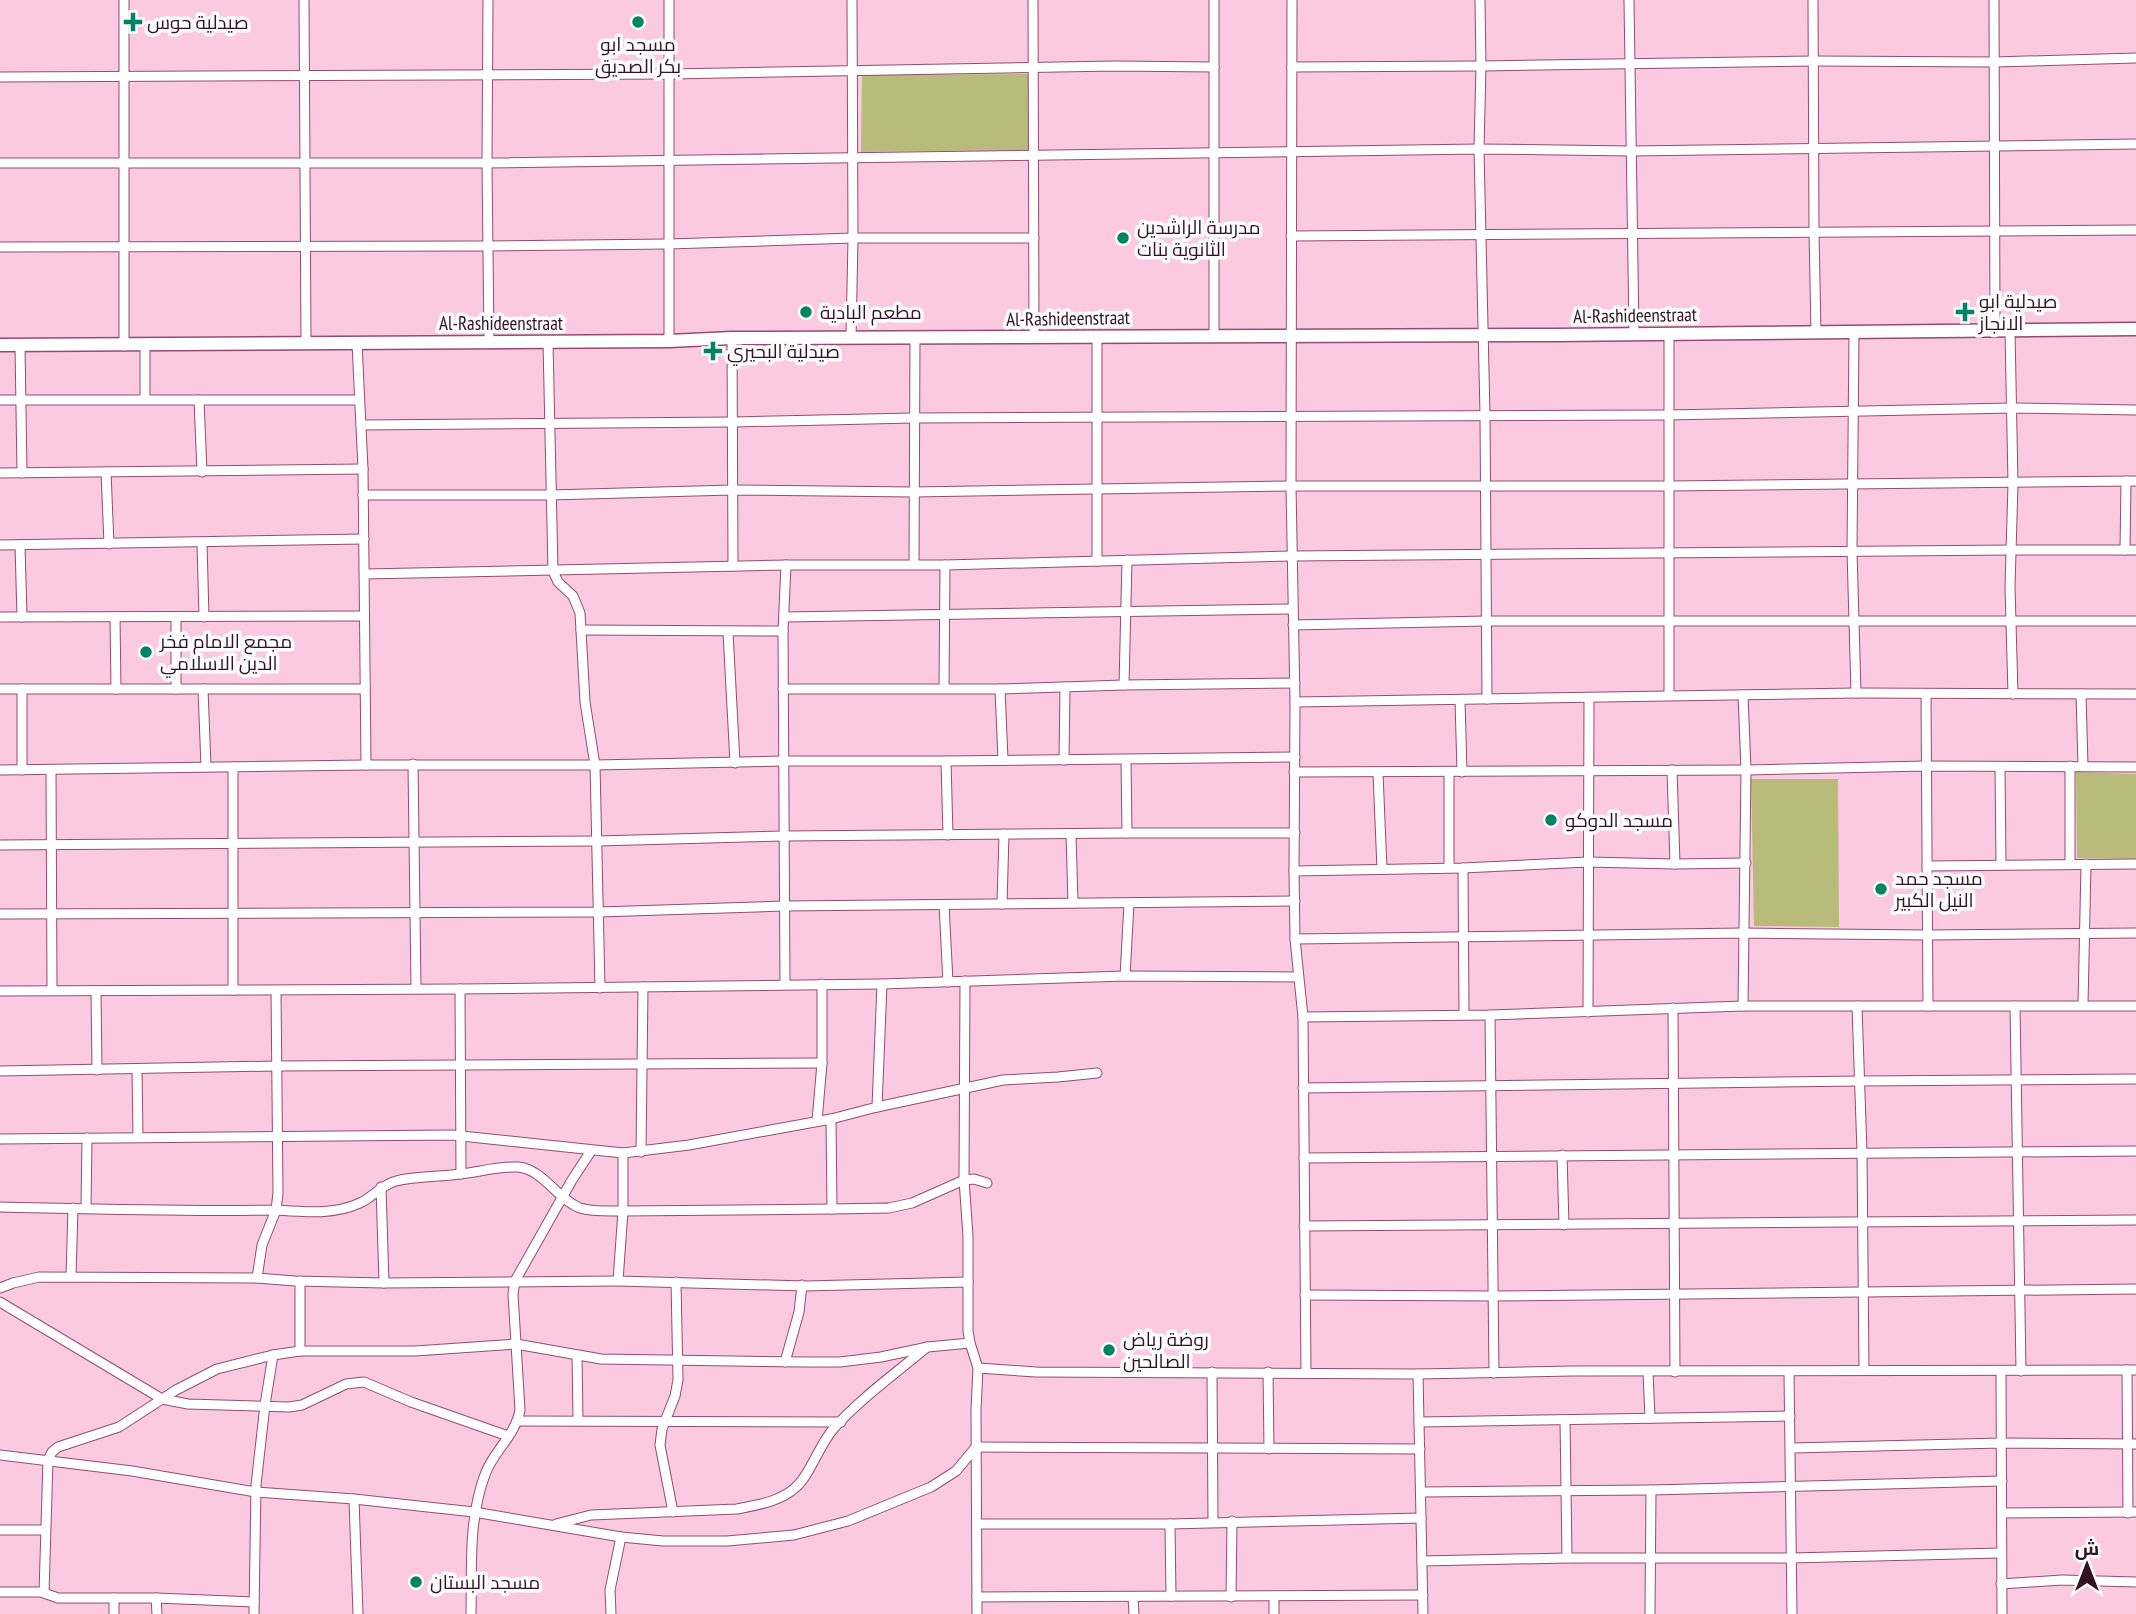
<svg xmlns="http://www.w3.org/2000/svg" width="2136" height="1614" viewBox="0 0 2136 1614" font-family="'PT Sans Narrow',Cairo,sans-serif">
	<style>
		.green { fill: #b8bb7a }
		.lines { fill: none; stroke-linecap: round; stroke-linejoin: round }
		.street-casing { stroke: #934c6f; stroke-width: 11 }
		.secondary-casing { stroke: #934c6f; stroke-width: 15 }
		.street { stroke: #fff; stroke-width: 9 }
		.secondary { stroke: #fff; stroke-width: 12 }
		.poi-dot { fill: #008467; stroke: #fbfcfb; stroke-width: 2.5 }
		.labels { text-anchor: middle; dominant-baseline: central; stroke-width: 7; stroke-linejoin: round; paint-order: stroke }
		.poi-label { font-size: 19px; fill: #311322; stroke: #fbfcfb; text-anchor: start }
		.street-label { font-size: 19px; fill: #311322; stroke: #fbfcfb }
	</style>
	<rect width="100%" height="100%" fill="#fccae0"/>
	<g class="green">
		<polygon points="1028,74 1028,150 861,152 862,75"/>
		<polygon points="2076,772 2136,774 2136,859 2077,858"/>
		<polygon points="1751,779 1838,779 1839,927 1754,926"/>
	</g>
	<g class="lines">
		<defs>
			<g id="street">
				<polyline points="124,0 124,346"/>
				<polyline points="304,0 306,343"/>
				<polyline points="488,0 487,163 489,342"/>
				<polyline points="669,0 669,341"/>
				<polyline points="1033,0 1034,337"/>
				<polyline points="1214,0 1214,335"/>
				<polyline points="1292,0 1291,486 1295,702 1294,871 1295,939 1303,1017 1306,1373"/>
				<polyline points="1480,0 1481,66 1479,149 1485,415 1487,699"/>
				<polyline points="1629,0 1634,333"/>
				<polyline points="1813,0 1814,232 1816,332"/>
				<polyline points="1994,0 1995,331"/>
				<polyline points="1292,67 1481,66 1814,61 1994,62 2136,58"/>
				<polyline points="0,77 670,74 1115,66 1214,67"/>
				<polyline points="0,163 487,163 1479,149 1631,151 2136,144"/>
				<polyline points="1291,236 2136,230"/>
				<polyline points="0,247 487,246 669,244 853,238 1034,238"/>
				<polyline points="2010,331 2013,484 2010,587 2013,694"/>
				<polyline points="1854,332 1852,551 1856,693"/>
				<polyline points="732,338 733,566"/>
				<polyline points="851,338 853,238 852,0"/>
				<polyline points="548,342 553,571 558,582 573,596 580,613 585,702 595,765 600,988"/>
				<polyline points="357,343 363,469 366,765"/>
				<polyline points="20,345 22,473"/>
				<polyline points="145,346 145,399"/>
				<polyline points="0,400 359,400"/>
				<polyline points="199,400 202,472"/>
				<polyline points="361,425 734,422 913,418 1668,415 2012,408 2136,410"/>
				<polyline points="106,472 109,544"/>
				<polyline points="0,473 363,469"/>
				<polyline points="363,495 550,495 732,490 913,492 1291,486 1669,486 2136,481"/>
				<polyline points="202,543 204,617"/>
				<polyline points="0,545 364,539"/>
				<polyline points="20,545 22,617"/>
				<polyline points="2125,550 2126,481"/>
				<polyline points="1097,561 1097,337"/>
				<polyline points="914,564 915,338"/>
				<polyline points="365,574 786,565 945,565 1292,556 2012,550 2136,550"/>
				<polyline points="0,617 364,616"/>
				<polyline points="115,617 116,689"/>
				<polyline points="784,617 1293,609"/>
				<polyline points="1293,625 1486,621 2136,621"/>
				<polyline points="581,630 783,631"/>
				<polyline points="728,632 735,763"/>
				<polyline points="1124,685 1127,560"/>
				<polyline points="944,688 945,565"/>
				<polyline points="0,689 365,689"/>
				<polyline points="176,689 176,617"/>
				<polyline points="203,689 206,767"/>
				<polyline points="783,689 1000,689 1124,685 1295,683"/>
				<polyline points="1000,689 1003,760"/>
				<polyline points="1926,694 1928,1006"/>
				<polyline points="2081,694 2083,766"/>
				<polyline points="1669,695 1669,333"/>
				<polyline points="1743,695 1746,770 1743,1006"/>
				<polyline points="1460,700 1462,772"/>
				<polyline points="1295,702 1856,693 2136,694"/>
				<polyline points="1064,760 1065,687"/>
				<polyline points="1126,760 1127,833"/>
				<polyline points="946,761 948,835"/>
				<polyline points="413,764 416,988"/>
				<polyline points="2070,766 2070,864"/>
				<polyline points="2000,767 2001,865"/>
				<polyline points="0,770 366,765 595,765 784,761 946,761 1295,757"/>
				<polyline points="22,770 22,689"/>
				<polyline points="51,770 52,990"/>
				<polyline points="1672,770 1675,864"/>
				<polyline points="1294,772 1746,770 1926,766 2136,767"/>
				<polyline points="1378,773 1382,869"/>
				<polyline points="1071,834 1073,903"/>
				<polyline points="0,845 598,841 785,836 1127,833 1295,833"/>
				<polyline points="1927,866 2136,864"/>
				<polyline points="1449,867 1449,772"/>
				<polyline points="1463,868 1464,1014"/>
				<polyline points="1294,871 1463,868 1588,862 1675,864 1746,863"/>
				<polyline points="1002,904 1004,834"/>
				<polyline points="944,905 948,982"/>
				<polyline points="0,914 599,912 784,906 1295,901"/>
				<polyline points="1295,939 1743,933 1928,935 2136,933"/>
				<polyline points="1125,976 1129,904"/>
				<polyline points="965,981 964,1180 968,1236 968,1331 970,1343 978,1368 976,1410 977,1614"/>
				<polyline points="785,984 783,631 786,565"/>
				<polyline points="460,989 461,1174"/>
				<polyline points="233,990 233,767"/>
				<polyline points="0,991 460,989 882,984 1125,976 1298,977"/>
				<polyline points="96,991 97,1070"/>
				<polyline points="2083,1005 2086,864"/>
				<polyline points="1857,1006 1862,1152 1864,1370"/>
				<polyline points="2015,1006 2021,1371"/>
				<polyline points="1673,1008 1675,1372"/>
				<polyline points="1588,1012 1589,698"/>
				<polyline points="1490,1015 1494,1373"/>
				<polyline points="1303,1017 1490,1015 1743,1006 2136,1006"/>
				<polyline points="137,1069 138,1137"/>
				<polyline points="0,1071 276,1066 822,1063"/>
				<polyline points="1303,1088 1861,1081 2136,1079"/>
				<polyline points="877,1107 882,984"/>
				<polyline points="831,1119 832,1209 889,1208 912,1203 964,1180 974,1179 987,1183"/>
				<polyline points="817,1121 822,1063 822,984"/>
				<polyline points="0,1139 452,1135 623,1153 689,1145 831,1119 877,1107 1003,1080 1058,1077 1097,1073"/>
				<polyline points="641,1152 643,987"/>
				<polyline points="623,1153 623,1211 618,1281 805,1286 968,1282"/>
				<polyline points="1562,1155 1564,1225"/>
				<polyline points="1304,1158 2136,1151"/>
				<polyline points="381,1187 384,1283"/>
				<path d="M 0,1207 C 92,1209 184,1212 276,1210 L 278,1193 L 276,991"/>
				<polyline points="86,1208 87,1138"/>
				<polyline points="1304,1226 2136,1220"/>
				<polyline points="71,1276 73,1208"/>
				<polyline points="257,1278 295,1281 384,1283 618,1281"/>
				<polyline points="300,1281 300,1351"/>
				<path d="M 0,1288 L 13,1283 L 39,1277 L 257,1278 L 262,1245 L 276,1210 C 304,1212 334,1215 360,1203 C 373,1197 381,1185 396,1181 C 416,1176 439,1177 460,1174 C 479,1172 499,1166 518,1167 C 543,1169 558,1200 580,1208 C 593,1212 610,1211 623,1211 L 832,1209"/>
				<polyline points="1305,1295 1493,1296 2136,1289"/>
				<polyline points="0,1302 162,1399 188,1404 289,1407 302,1405 346,1384 364,1382 411,1402 508,1436"/>
				<polyline points="577,1355 578,1420"/>
				<polyline points="785,1362 799,1312 802,1285"/>
				<polyline points="978,1368 1036,1372 1418,1374 1572,1371 2136,1370"/>
				<polyline points="2127,1370 2128,1513"/>
				<polyline points="2001,1371 2002,1614"/>
				<polyline points="1212,1372 1213,1522"/>
				<polyline points="1268,1372 1269,1449"/>
				<polyline points="1648,1372 1650,1418"/>
				<polyline points="1789,1372 1792,1614"/>
				<polyline points="1418,1374 1423,1614"/>
				<polyline points="1565,1420 1567,1558"/>
				<polyline points="517,1421 841,1422"/>
				<polyline points="1419,1422 1790,1416"/>
				<polyline points="976,1447 1420,1449"/>
				<polyline points="1792,1448 2002,1443 2136,1444"/>
				<polyline points="0,1455 132,1471 256,1492 354,1499 474,1512 621,1537 663,1541 727,1541 794,1535 848,1521 931,1487 956,1471 976,1447"/>
				<polyline points="1421,1492 1651,1490 2002,1481"/>
				<polyline points="354,1499 358,1614"/>
				<polyline points="673,1512 660,1445 662,1429 675,1396 678,1380 676,1282"/>
				<polyline points="2002,1513 2136,1512"/>
				<path d="M 556,1524 L 591,1515 L 737,1509 C 757,1505 780,1502 796,1487 C 810,1475 819,1445 834,1428 C 861,1398 896,1373 927,1347"/>
				<polyline points="977,1524 1170,1524 1421,1518"/>
				<polyline points="1170,1524 1171,1596"/>
				<polyline points="0,1530 45,1530"/>
				<polyline points="1422,1561 1567,1558 1791,1558 2001,1553"/>
				<polyline points="2001,1584 2062,1580 2136,1582"/>
				<polyline points="0,1592 41,1592 58,1598 156,1598 254,1602"/>
				<polyline points="44,1593 48,1460 52,1452 58,1447 119,1427 176,1390 217,1369 273,1355"/>
				<polyline points="977,1597 1423,1595"/>
				<polyline points="1133,1597 1134,1614"/>
				<polyline points="1231,1597 1232,1521"/>
				<polyline points="114,1598 114,1614"/>
				<polyline points="156,1598 157,1614"/>
				<polyline points="254,1614 256,1485 265,1405 273,1355 300,1351 415,1351 516,1344 601,1359 804,1362 840,1362 881,1357 928,1347 970,1343"/>
				<path d="M 471,1614 C 472,1566 468,1518 486,1472 C 495,1450 516,1434 520,1410 L 513,1294 L 515,1281 L 572,1180 L 591,1151"/>
				<polyline points="611,1614 610,1590 621,1537"/>
				<polyline points="1274,1614 1274,1596"/>
				<polyline points="1650,1614 1651,1490"/>
			</g>
			<polyline id="secondary" points="0,345 669,341 732,338 1555,335 2136,329"/>
		</defs>
		<use href="#street" class="street-casing"/>
		<use href="#secondary" class="secondary-casing"/>
		<use href="#street" class="street"/>
		<use href="#secondary" class="secondary"/>
	</g>
	<g class="poi-dot">
		<path d="M129.5 11.5h7v7h7v7h-7v7h-7v-7h-7v-7h7z"/>
		<circle cx="638" cy="22" r="7"/>
		<circle cx="1123" cy="238" r="7"/>
		<circle cx="806" cy="312" r="7"/>
		<path d="M1961.5 301.5h7v7h7v7h-7v7h-7v-7h-7v-7h7z"/>
		<path d="M709.5 340.5h7v7h7v7h-7v7h-7v-7h-7v-7h7z"/>
		<circle cx="146" cy="652" r="7"/>
		<circle cx="1551" cy="820" r="7"/>
		<circle cx="1881" cy="889" r="7"/>
		<circle cx="1109" cy="1350" r="7"/>
		<circle cx="416" cy="1582" r="7"/>
	</g>
	<g class="labels">
		<g class="poi-label">
			<text x="147" y="22">صيدلية حوس</text>
			<text x="638" y="44" text-anchor="middle">مسجد ابو<tspan x="638" dy="22">بكر الصديق</tspan></text>
			<text x="1137" y="227">مدرسة الراشدين<tspan x="1137" dy="22">الثانوية بنات</tspan></text>
			<text x="1979" y="301">صيدلية ابو<tspan x="1979" dy="22">الانجاز</tspan></text>
			<text x="820" y="312">مطعم البادية</text>
			<text x="727" y="351">صيدلية البحيري</text>
			<text x="160" y="641">مجمع الامام فخر<tspan x="160" dy="22">الدين الاسلامي</tspan></text>
			<text x="1565" y="820">مسجد الدوكو</text>
			<text x="1895" y="878">مسجد حمد<tspan x="1895" dy="22">النيل الكبير</tspan></text>
			<text x="1123" y="1339">روضة رياض<tspan x="1123" dy="22">الصالحين</tspan></text>
			<text x="430" y="1582">مسجد البستان</text>
		</g>
		<g class="street-label">
			<text transform="translate(1635 315) rotate(-1)">Al-Rashideenstraat</text>
			<text transform="translate(1068 318) rotate(-1)">Al-Rashideenstraat</text>
			<text x="501" y="323">Al-Rashideenstraat</text>
		</g>
	</g>
	<g transform="translate(2087 1565)" stroke="#fbfcfb" stroke-width="5" paint-order="stroke">
	<path d="M0-5L12 26L0 18L-12 26Z" fill="#311322"/>
	<text y="-10" font-size="19" font-weight="bold" text-anchor="middle" fill="#311322">ش</text>
	</g>
</svg>
